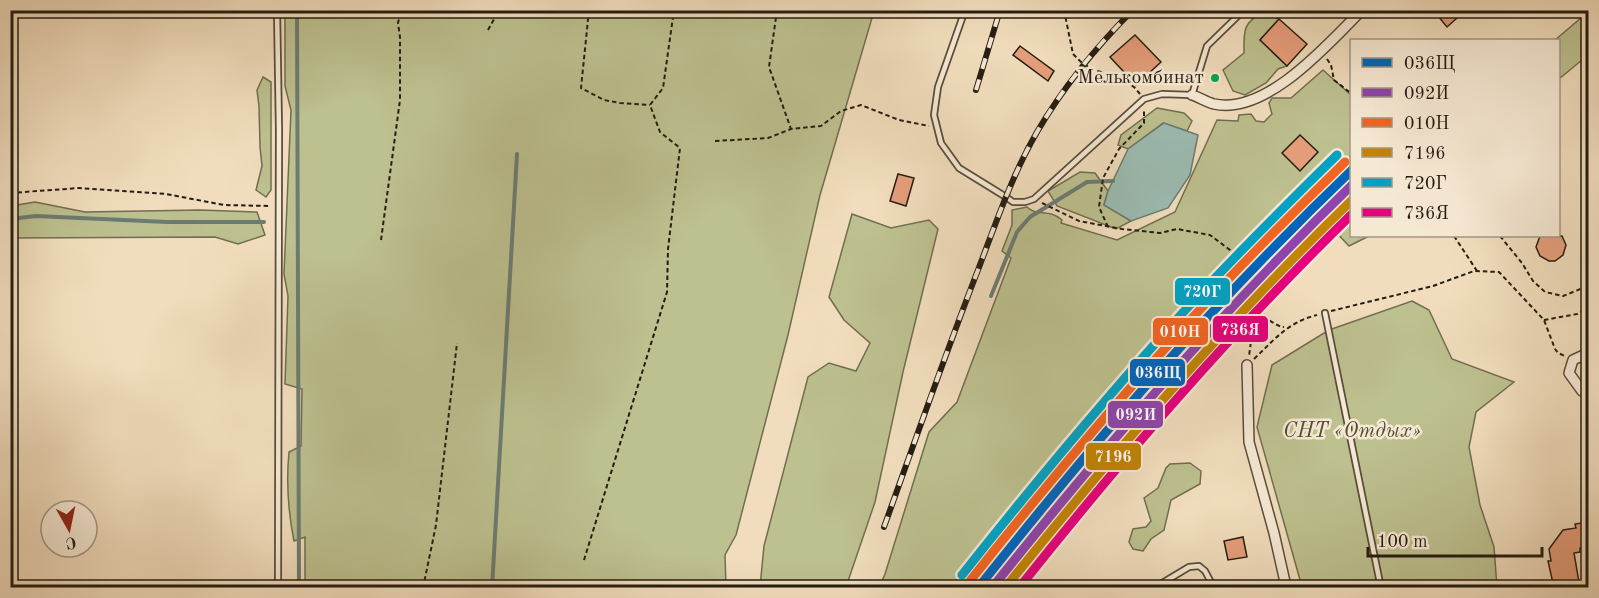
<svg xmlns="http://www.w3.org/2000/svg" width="1599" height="598" viewBox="0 0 1599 598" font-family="'Old Standard TT',serif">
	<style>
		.green { fill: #bdc08f; stroke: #716e50; stroke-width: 1.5 }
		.water { fill: #9bbcb2; stroke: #6c7c72; stroke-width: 1.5 }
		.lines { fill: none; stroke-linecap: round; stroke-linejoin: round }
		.stream { stroke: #6c7c72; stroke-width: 4 }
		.building { fill: #e69e7b; stroke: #251d12; stroke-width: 1.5 }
		.service-casing { stroke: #584d3d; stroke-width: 8 }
		.minor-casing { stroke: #584d3d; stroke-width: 12 }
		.path { stroke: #251d12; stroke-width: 2; stroke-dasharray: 4.5 3; stroke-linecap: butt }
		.service { stroke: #f6e9d4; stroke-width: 4.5 }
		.minor { stroke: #f6e9d4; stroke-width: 9 }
		.rail-casing { stroke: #251d12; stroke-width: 6 }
		.rail { stroke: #f6e9d4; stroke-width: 4; stroke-dasharray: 11; stroke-linecap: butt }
		.rail-1-casing { stroke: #f6e9d4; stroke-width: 14 }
		.rail-2-casing { stroke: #f6e9d4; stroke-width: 14 }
		.rail-3-casing { stroke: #f6e9d4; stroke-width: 14 }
		.rail-4-casing { stroke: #f6e9d4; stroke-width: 14 }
		.rail-5-casing { stroke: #f6e9d4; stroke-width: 14 }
		.rail-6-casing { stroke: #f6e9d4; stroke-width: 14 }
		.rail-1 { stroke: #0065bd; stroke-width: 9 }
		.rail-2 { stroke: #8e44ad; stroke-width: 9 }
		.rail-3 { stroke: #f26522; stroke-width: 9 }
		.rail-4 { stroke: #c28404; stroke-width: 9 }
		.rail-5 { stroke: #02a2c5; stroke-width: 9 }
		.rail-6 { stroke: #e5007d; stroke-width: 9 }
		.bus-dot { fill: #00a651; stroke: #f6e9d4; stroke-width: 2 }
		.labels { text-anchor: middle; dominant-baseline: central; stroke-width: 5; stroke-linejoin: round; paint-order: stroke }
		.bus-label { font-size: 20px; fill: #251d12; stroke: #f6e9d4; text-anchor: end }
		.park-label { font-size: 21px; font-style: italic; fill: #534e38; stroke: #f6e9d4 }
		.line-badge { stroke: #f6e9d4; stroke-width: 2 }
		.badge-label { font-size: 16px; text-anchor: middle; font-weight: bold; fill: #fff }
	</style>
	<rect width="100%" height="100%" fill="#f1ddbd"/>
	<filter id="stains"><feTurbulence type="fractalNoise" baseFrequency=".00333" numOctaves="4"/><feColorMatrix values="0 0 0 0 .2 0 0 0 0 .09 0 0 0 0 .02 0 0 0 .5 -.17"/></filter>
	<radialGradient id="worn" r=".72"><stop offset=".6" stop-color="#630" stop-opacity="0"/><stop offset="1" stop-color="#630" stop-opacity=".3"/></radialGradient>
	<g class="green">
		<path d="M 285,11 L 874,11 L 820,195 L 788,335 L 736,535 L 725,555 L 726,587 L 305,587 L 305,537 L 294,541 C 288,511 286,483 289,452 L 301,446 L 302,389 L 285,384 L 288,296 L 284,274 L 291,110 L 285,86 Z"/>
		<polygon points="1588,12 1588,55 1559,79 1558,40 1555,40"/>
		<path d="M 1262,13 L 1279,19 L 1260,40 L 1287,66 L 1278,69 L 1266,83 L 1245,95 L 1233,91 L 1223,70 L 1244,53 C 1244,33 1242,23 1262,13 Z"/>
		<path d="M 1323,70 L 1351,95 L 1351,155 L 1203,296 L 1045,465 L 981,542 L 952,587 L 879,588 L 885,574 L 929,432 L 957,402 L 1011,258 L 1002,251 L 1012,225 L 1012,210 L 1027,207 C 1037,217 1049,208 1062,220 L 1061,223 L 1117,240 L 1175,212 L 1217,120 L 1238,121 L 1239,115 L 1251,114 L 1256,121 L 1264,122 L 1272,114 L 1269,103 L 1272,98 L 1291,98 Z"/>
		<polygon points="263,77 271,82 271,190 266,197 256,190 262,166 260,147 259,106 257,90"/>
		<polygon points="1157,108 1184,113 1192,121 1187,131 1163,123 1128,149 1118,145 1121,135"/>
		<polygon points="1080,172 1095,173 1108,191 1104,205 1131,221 1116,229 1057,206 1048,191"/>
		<polygon points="35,202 85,212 200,210 257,212 265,235 238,244 215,237 11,238 11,206"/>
		<polygon points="852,214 891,228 929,220 938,229 903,372 875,502 846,587 760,587 764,546 808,377 829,363 856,371 870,343 844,320 829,297"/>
		<polygon points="1351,215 1352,236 1369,236 1349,246 1334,230"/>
		<polygon points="1412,301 1429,310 1452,359 1514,382 1476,412 1469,447 1480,505 1494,547 1497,587 1302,587 1257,427 1272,365 1329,330"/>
		<polygon points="1190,463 1201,471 1200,484 1171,500 1164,530 1151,539 1143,551 1133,549 1129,542 1133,529 1146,527 1151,521 1144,498 1158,488 1166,468 1170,464"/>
	</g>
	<polygon class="water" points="1164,123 1198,135 1190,175 1168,208 1131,221 1104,205 1108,191 1128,149"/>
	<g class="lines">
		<g class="stream">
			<polyline points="297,10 299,588"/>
			<polyline points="10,219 36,216 167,222 264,222"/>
			<polyline points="991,296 1017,232 1030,217 1087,182 1113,181"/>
			<polyline points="492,588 517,154"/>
		</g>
	</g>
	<g class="building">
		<polygon points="1433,10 1466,10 1447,27"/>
		<polygon points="1279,19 1307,44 1287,66 1260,40"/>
		<polygon points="1135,35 1161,62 1136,85 1110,57"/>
		<polygon points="1020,46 1054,71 1048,81 1013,55"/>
		<polygon points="1300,135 1318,152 1300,171 1282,153"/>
		<polygon points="898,174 914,178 906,206 890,201"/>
		<polygon points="1540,236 1562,236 1566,245 1563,255 1555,261 1549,261 1540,256 1536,247"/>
		<polygon points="1588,522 1588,547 1580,548 1580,552 1574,553 1580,588 1554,588 1548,561 1551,561 1549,549 1563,530 1576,528 1575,524"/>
		<polygon points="1243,537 1247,557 1228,560 1224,541"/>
	</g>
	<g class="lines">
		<defs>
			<g id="service">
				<polyline points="277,10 279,130 278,588"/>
				<polyline points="965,10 938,87 934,115 941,143 959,168 1006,197 1013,202 1025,202 1034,199 1144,99 1162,94 1192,95 1207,46 1244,10"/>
				<polyline points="1325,313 1381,588"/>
				<polyline points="1587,414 1588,412"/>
				<polyline points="1154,588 1189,567 1199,566 1205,571 1214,588"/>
			</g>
			<g id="minor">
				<path d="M 1192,95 C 1199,97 1206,102 1214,104 C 1267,115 1328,44 1362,10"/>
				<polyline points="1588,353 1573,360 1569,373 1582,391 1588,394"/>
				<polyline points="1247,365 1249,442 1274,533 1285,582 1285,588"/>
			</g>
		</defs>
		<use href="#service" class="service-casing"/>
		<use href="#minor" class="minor-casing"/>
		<g class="path">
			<polyline points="589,10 581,88 604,100 620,103 650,105"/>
			<polyline points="777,10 769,67 791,129"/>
			<polyline points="1064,10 1073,54 1083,64 1098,71 1120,79 1134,87 1140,94"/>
			<polyline points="488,30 499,10"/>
			<polyline points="1327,59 1331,65 1334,80 1352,94"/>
			<polyline points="715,141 768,138 791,129 821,126 841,111 861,105 899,120 929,126"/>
			<polyline points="10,193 79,188 166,194 224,205 270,206"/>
			<polyline points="1042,203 1079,221 1122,229 1160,233 1177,229 1210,235 1234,253 1254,278 1265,295 1263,317 1252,334 1249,356"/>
			<polyline points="1108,227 1099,207 1103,178 1119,149 1144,123 1144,111"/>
			<polyline points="1454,236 1477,271"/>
			<polyline points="1500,236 1522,263 1533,281 1545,292 1563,296 1588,286"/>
			<polyline points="381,240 400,100 400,37 398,23 401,10"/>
			<polyline points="1242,264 1352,157"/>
			<polyline points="1331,311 1433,286 1474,271 1499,272 1544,320 1555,349 1558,353 1565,356"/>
			<polyline points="1263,317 1281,327 1284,327"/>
			<polyline points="1544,320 1577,314 1588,308"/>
			<path d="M 1254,359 C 1274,340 1288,322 1317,315"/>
			<polyline points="584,560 667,292 668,249 680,148 660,132 650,105 663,88 674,10"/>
			<polyline points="423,588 436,525 457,343"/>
		</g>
		<use href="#service" class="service"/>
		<use href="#minor" class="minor"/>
		<defs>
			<g id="rail">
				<polyline points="976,90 1000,10"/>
				<path d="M 884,527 C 915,441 945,355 978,270 C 996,223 1012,175 1037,132 C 1064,86 1095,48 1133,10"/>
			</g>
		</defs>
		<use href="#rail" class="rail-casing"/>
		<use href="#rail" class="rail"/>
		<defs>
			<path id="rail-1" d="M 978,588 C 1051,496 1126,406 1205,320 C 1252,269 1301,219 1352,170"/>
			<path id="rail-2" d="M 992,588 C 1104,447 1222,311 1352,185"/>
			<path id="rail-3" d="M 970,581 C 1042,490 1117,401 1195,315 C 1243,262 1294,212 1345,162"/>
			<path id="rail-4" d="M 1005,588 C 1114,452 1227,321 1352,200"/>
			<path id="rail-5" d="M 962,575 C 1034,484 1109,394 1188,307 C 1236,255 1286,205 1337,155"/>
			<path id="rail-6" d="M 1019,588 C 1123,457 1232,331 1352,214"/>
		</defs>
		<use href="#rail-1" class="rail-1-casing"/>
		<use href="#rail-2" class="rail-2-casing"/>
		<use href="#rail-3" class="rail-3-casing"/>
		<use href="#rail-4" class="rail-4-casing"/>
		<use href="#rail-5" class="rail-5-casing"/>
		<use href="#rail-6" class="rail-6-casing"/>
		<use href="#rail-1" class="rail-1"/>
		<use href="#rail-2" class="rail-2"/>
		<use href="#rail-3" class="rail-3"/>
		<use href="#rail-4" class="rail-4"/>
		<use href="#rail-5" class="rail-5"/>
		<use href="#rail-6" class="rail-6"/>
	</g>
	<circle class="bus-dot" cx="1215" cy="78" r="5"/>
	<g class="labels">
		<g class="bus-label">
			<text x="1204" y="78">Мелькомбинат</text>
		</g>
		<g class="park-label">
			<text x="1352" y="431">СНТ «Отдых»</text>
		</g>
	</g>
	<g class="line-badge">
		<rect x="1174" y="277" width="57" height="29" rx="6" fill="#02a2c5"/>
		<rect x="1212" y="315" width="57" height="28" rx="6" fill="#e5007d"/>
		<rect x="1152" y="317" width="57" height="29" rx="6" fill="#f26522"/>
		<rect x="1129" y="358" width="57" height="29" rx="6" fill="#0065bd"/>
		<rect x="1107" y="400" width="57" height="29" rx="6" fill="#8e44ad"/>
		<rect x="1085" y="442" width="57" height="29" rx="6" fill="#c28404"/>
	</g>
	<g class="badge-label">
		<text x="1202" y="297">720Г</text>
		<text x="1240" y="335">736Я</text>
		<text x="1180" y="337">010Н</text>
		<text x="1158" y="378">036Щ</text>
		<text x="1136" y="420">092И</text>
		<text x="1113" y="462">7196</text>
	</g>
	<rect width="1599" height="598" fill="none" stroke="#f1ddbd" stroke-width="36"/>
	<rect x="12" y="12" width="1575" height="574" fill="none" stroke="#251d12" stroke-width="3"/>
	<rect x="18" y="18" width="1563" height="562" fill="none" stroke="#251d12" stroke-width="1.5"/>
	<rect x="1350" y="39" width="210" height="198" fill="#f6e9d4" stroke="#a29786" stroke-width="1.5"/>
	<rect x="1362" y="58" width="30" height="9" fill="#0065bd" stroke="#a29786" stroke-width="1.5"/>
	<text x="1404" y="69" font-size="18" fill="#251d12">036Щ</text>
	<rect x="1362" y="88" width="30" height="9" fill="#8e44ad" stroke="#a29786" stroke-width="1.5"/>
	<text x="1404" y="99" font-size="18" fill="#251d12">092И</text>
	<rect x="1362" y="118" width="30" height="9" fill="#f26522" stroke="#a29786" stroke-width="1.5"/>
	<text x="1404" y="129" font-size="18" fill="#251d12">010Н</text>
	<rect x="1362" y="148" width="30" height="9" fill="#c28404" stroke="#a29786" stroke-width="1.5"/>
	<text x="1404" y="159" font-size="18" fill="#251d12">7196</text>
	<rect x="1362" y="178" width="30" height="9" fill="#02a2c5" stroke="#a29786" stroke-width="1.5"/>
	<text x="1404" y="189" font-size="18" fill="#251d12">720Г</text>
	<rect x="1362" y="208" width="30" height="9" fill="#e5007d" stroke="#a29786" stroke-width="1.5"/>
	<text x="1404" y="219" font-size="18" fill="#251d12">736Я</text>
	<g transform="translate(69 529) rotate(171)"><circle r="28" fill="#f6e9d4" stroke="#a29786" stroke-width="1.5"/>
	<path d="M0-4.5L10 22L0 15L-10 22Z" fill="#8f2418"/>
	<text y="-9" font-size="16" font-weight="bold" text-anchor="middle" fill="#251d12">С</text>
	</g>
	<path d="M1368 547v9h174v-9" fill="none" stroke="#251d12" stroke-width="3"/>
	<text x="1377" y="547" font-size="18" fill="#251d12" stroke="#f6e9d4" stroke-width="4.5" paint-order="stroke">100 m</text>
	<rect width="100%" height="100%" filter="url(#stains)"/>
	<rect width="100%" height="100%" fill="url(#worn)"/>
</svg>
